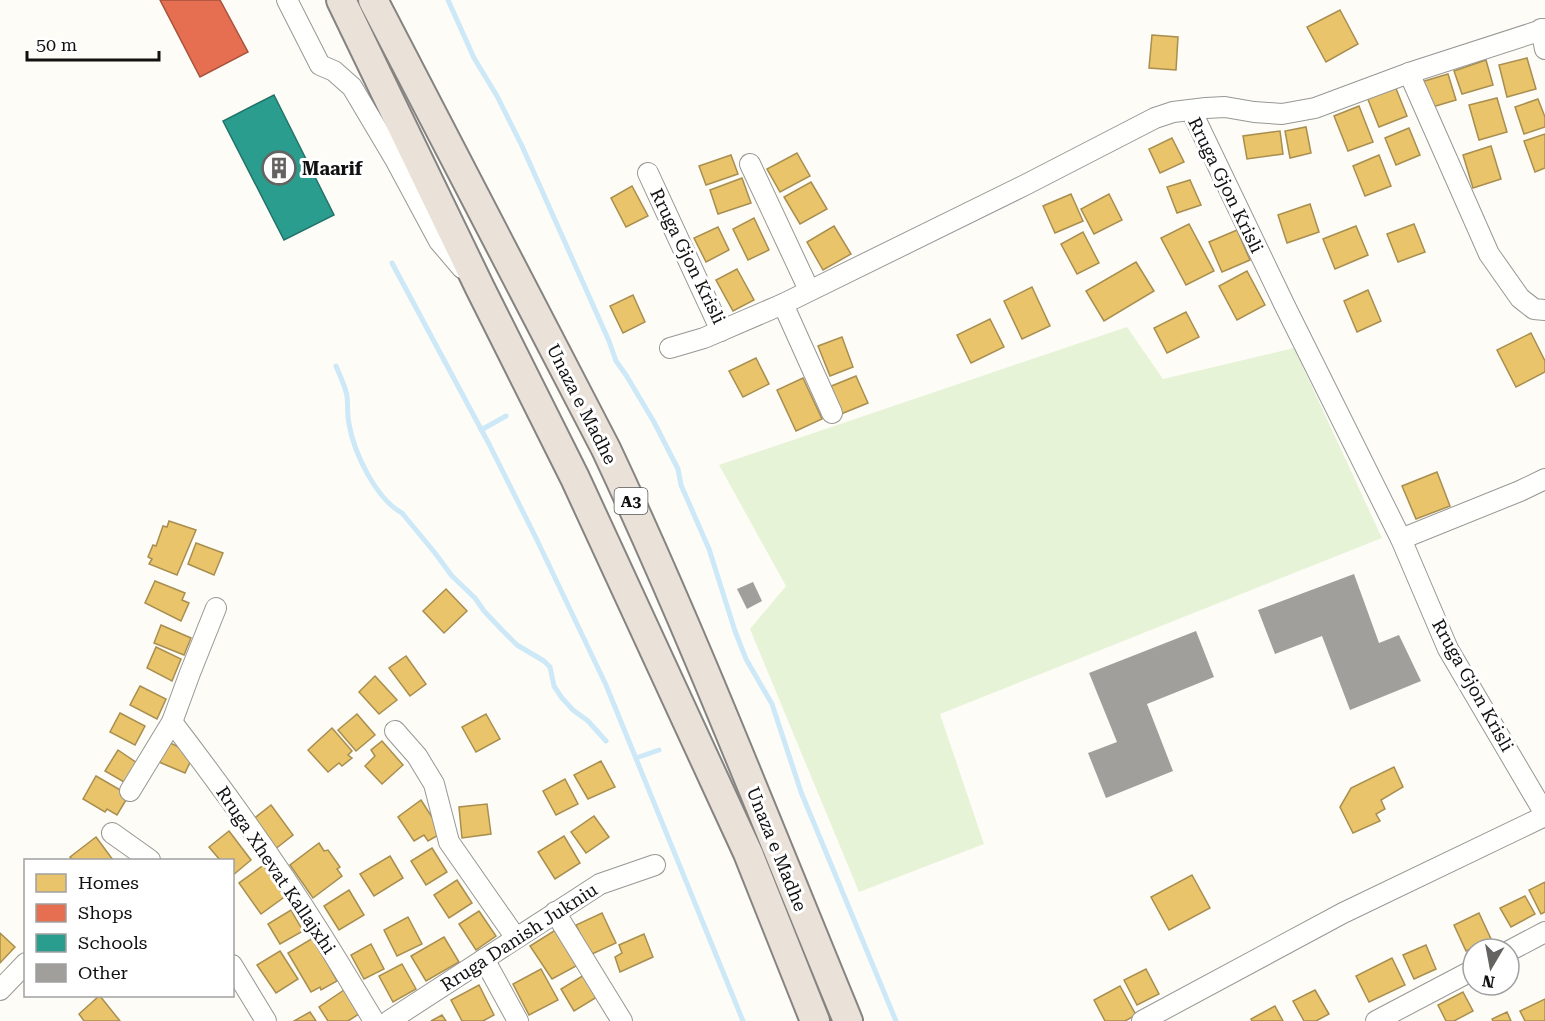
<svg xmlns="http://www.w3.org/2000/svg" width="1545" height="1021" viewBox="0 0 1545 1021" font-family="'Roboto Serif',serif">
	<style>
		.green { fill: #e7f3d7 }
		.homes { fill: #e9c46a; stroke: #a88e4f; stroke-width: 1.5 }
		.shops { fill: #e76f51; stroke: #a7533e; stroke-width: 1.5 }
		.schools { fill: #2a9d8f; stroke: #227369; stroke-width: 1.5 }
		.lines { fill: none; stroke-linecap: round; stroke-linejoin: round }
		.stream { stroke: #cde8f7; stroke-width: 5 }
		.building { fill: #a19f9c }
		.minor-casing { stroke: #979795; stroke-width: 22 }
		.highway-casing { stroke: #858482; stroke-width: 32 }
		.minor { stroke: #fffffe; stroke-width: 20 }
		.highway { stroke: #eae1d8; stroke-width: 28 }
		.labels { text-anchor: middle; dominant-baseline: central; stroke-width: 6; stroke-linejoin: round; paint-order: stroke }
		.shield { fill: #fff; stroke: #585858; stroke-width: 1.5 }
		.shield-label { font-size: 16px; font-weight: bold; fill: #111 }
		.poi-label { font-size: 18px; font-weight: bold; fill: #111; stroke: #fff; text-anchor: start }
		.street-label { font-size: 18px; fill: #111; stroke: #fff }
	</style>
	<rect width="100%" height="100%" fill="#fdfcf7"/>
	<polygon class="green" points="1127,327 1163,379 1294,348 1382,538 940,714 984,844 859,892 750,629 786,586 719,465"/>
	<g class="homes">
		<polygon points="1340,10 1358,44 1326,62 1307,27"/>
		<polygon points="1152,35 1178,37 1176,70 1149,68"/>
		<polygon points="1527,58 1536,89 1507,97 1499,65"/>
		<polygon points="1486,60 1493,85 1462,94 1454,71"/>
		<polygon points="1448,74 1456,100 1429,108 1421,82"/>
		<polygon points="1395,86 1407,116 1379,127 1367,97"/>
		<polygon points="1497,98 1507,132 1479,140 1469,105"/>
		<polygon points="1538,99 1545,117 1545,127 1524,134 1515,107"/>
		<polygon points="1359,106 1373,142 1348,151 1334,116"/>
		<polygon points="1306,127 1311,153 1290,158 1285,131"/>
		<polygon points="1409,128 1420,155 1396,165 1385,138"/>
		<polygon points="1280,131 1283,154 1247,159 1243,136"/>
		<polygon points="1545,134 1545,168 1535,172 1524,141"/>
		<polygon points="1172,138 1184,162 1160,173 1149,149"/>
		<polygon points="1491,146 1501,179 1473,188 1463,155"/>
		<polygon points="797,153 810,176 780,192 767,169"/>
		<polygon points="731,155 738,174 706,185 699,166"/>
		<polygon points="1379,155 1391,186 1365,196 1353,166"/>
		<polygon points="742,178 751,203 718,214 710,190"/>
		<polygon points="1190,180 1201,205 1177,213 1167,187"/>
		<polygon points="811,182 827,209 800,224 784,197"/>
		<polygon points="632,186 648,216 626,227 611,198"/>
		<polygon points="1071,194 1083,221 1055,233 1043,206"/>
		<polygon points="1109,194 1122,220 1094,234 1081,209"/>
		<polygon points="1310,204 1319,232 1287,243 1278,215"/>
		<polygon points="754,218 769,250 748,260 733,229"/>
		<polygon points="1189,224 1214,271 1186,285 1161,238"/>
		<polygon points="1414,224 1425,252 1398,262 1387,234"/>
		<polygon points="834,226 851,254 823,270 807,242"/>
		<polygon points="1356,226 1368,255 1335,269 1323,239"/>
		<polygon points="718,227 729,250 706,262 694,238"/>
		<polygon points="1237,230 1250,260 1222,272 1209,242"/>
		<polygon points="1083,232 1099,263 1077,274 1061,244"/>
		<polygon points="1136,262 1154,291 1104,321 1086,291"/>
		<polygon points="737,269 754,300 733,311 716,280"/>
		<polygon points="1247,271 1265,305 1237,320 1219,286"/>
		<polygon points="1032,287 1050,326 1022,339 1004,301"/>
		<polygon points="1368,290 1381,321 1357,332 1344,301"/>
		<polygon points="633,295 645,322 623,333 610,306"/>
		<polygon points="1186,312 1199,337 1167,353 1154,328"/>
		<polygon points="990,319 1004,347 971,363 957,335"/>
		<polygon points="1531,333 1545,361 1545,372 1516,387 1497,350"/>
		<polygon points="842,337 853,367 830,376 818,346"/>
		<polygon points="756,358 769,384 743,397 729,371"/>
		<polygon points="856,376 868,403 841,414 829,387"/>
		<polygon points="803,378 822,419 796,431 777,390"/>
		<polygon points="1437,472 1450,506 1416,519 1402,486"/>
		<polygon points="169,521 196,530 177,575 149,564 152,559 148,557 153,545 156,546 163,526 167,527"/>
		<polygon points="196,543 223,553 214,575 188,564"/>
		<polygon points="155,581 185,593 182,600 189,603 181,621 145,603"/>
		<polygon points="446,589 467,611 444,633 423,611"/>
		<polygon points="161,625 191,638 184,655 154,643"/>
		<polygon points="156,647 181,659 172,681 147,668"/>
		<polygon points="406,656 426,684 410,696 389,668"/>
		<polygon points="375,676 397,700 379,714 359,692"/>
		<polygon points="140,686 166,699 157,719 130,705"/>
		<polygon points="120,713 145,726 135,745 110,732"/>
		<polygon points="357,714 375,735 356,751 338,730"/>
		<polygon points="486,714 500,739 476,752 462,727"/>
		<polygon points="332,728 352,751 348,755 352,758 342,766 339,763 328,772 308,750"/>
		<polygon points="382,741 403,765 382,784 365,766 375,756 371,750"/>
		<polygon points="168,742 194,754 185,773 159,762"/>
		<polygon points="118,750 137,763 124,782 105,771"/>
		<polygon points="601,761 615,787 588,799 574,775"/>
		<polygon points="1394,767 1403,787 1381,800 1385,809 1376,814 1380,821 1353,833 1340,807 1351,788"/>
		<polygon points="96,776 129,795 117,815 107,809 105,812 83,799"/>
		<polygon points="565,779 578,804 556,815 543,791"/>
		<polygon points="421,800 442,833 428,841 424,835 414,841 398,817"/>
		<polygon points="487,804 491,834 462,838 459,807"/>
		<polygon points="271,805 293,835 274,850 252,820"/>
		<polygon points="594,816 609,837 586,853 571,832"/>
		<polygon points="229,831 251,860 232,876 232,860 220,860 209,847"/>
		<polygon points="564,836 580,863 555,879 538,852"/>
		<polygon points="96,837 113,860 73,860 70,857"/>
		<polygon points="319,843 324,851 328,850 340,867 337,869 342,876 313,898 290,865"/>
		<polygon points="432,848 447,872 426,885 411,861"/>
		<polygon points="390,856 403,878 374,896 360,874"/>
		<polygon points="265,864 287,895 261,914 239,883"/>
		<polygon points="1192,875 1210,908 1169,930 1151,897"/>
		<polygon points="457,880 472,903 449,918 434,895"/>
		<polygon points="1545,882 1545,912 1541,914 1529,890"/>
		<polygon points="349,890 364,915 339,930 324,906"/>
		<polygon points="1525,896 1535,914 1511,927 1500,908"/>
		<polygon points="291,910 303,931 280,944 268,924"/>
		<polygon points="479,911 496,936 476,950 459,924"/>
		<polygon points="602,913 616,943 590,955 576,925"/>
		<polygon points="1479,913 1491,939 1466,951 1454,925"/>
		<polygon points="408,917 422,944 397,956 384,930"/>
		<polygon points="557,929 578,965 552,979 530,946"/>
		<polygon points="0,933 15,947 0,963"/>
		<polygon points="644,934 653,957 620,972 615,957 622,953 619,945"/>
		<polygon points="444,937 459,962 426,981 411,956"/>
		<polygon points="313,938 337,981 321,990 320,987 311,992 288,953"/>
		<polygon points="371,944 384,969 364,979 351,955"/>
		<polygon points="1426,945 1436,969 1414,979 1403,955"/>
		<polygon points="280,951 298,979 276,993 257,965"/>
		<polygon points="1392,958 1405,985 1369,1002 1356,976"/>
		<polygon points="402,964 416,989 393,1002 379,976"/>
		<polygon points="541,969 558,1000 529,1015 513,984"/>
		<polygon points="1146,969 1159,994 1137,1005 1124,980"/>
		<polygon points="584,975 597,997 574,1011 561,989"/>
		<polygon points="479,985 494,1015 483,1021 462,1021 451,1000"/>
		<polygon points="1120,986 1136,1015 1125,1021 1105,1021 1094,1000"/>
		<polygon points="344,990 359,1014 348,1021 328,1021 319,1007"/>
		<polygon points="1315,990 1329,1014 1316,1021 1304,1021 1293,1001"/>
		<polygon points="1463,992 1473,1011 1454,1021 1446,1021 1438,1005"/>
		<polygon points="99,996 100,996 120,1021 84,1021 79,1014"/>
		<polygon points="1545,999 1545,1021 1525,1021 1520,1011"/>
		<polygon points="1275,1006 1283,1021 1252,1021 1251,1019"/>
		<polygon points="310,1012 316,1021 294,1021"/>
		<polygon points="1507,1012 1511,1021 1493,1021 1492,1019"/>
		<polygon points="442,1015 446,1021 431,1021"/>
	</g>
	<polygon class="shops" points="160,0 220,0 248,52 200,77"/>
	<polygon class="schools" points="274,95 334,215 284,240 223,121"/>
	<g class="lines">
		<g class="stream">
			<polyline points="448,0 474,58 497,96 522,146 609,341 616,361 626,375 654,422 678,469 681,485 709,549 735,631 746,659 772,704 801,792 896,1021"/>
			<polyline points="392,263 489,444 537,540 606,685 743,1021"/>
			<path d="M 336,366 C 340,376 345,385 347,396 C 348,405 347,415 349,424 C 354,453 376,499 402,513 L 435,553 L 452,576 L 475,598 L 484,611 L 502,630 L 517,645 L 544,661 L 550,667 L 554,686 L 562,698 L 573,710 L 588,721 L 606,741"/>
			<polyline points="481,430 506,416"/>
			<polyline points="636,758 659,750"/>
		</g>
	</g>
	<g class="building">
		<polygon points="1354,574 1379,643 1399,635 1421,681 1350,710 1322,636 1275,654 1258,610"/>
		<polygon points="753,582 762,601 747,609 737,589"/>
		<polygon points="1196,631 1214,677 1147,704 1173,771 1106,798 1088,753 1117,742 1089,673"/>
	</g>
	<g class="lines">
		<defs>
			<g id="minor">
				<polyline points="287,0 320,65 334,71 352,87 396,161 439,241 462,268"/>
				<polyline points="1541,29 1545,49"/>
				<polyline points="1409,73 1489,254 1520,298 1534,309 1545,310"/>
				<polyline points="1191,110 1285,306 1401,539 1448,649 1545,814"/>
				<polyline points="750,164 809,290"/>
				<polyline points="648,173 721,331"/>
				<polyline points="783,304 832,413"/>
				<polyline points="670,348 704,338 783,304 1025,185 1155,118 1173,112 1206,108 1225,107 1254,112 1282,114 1315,108 1409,73 1545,29"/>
				<polyline points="1401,539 1520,491 1545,479"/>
				<path d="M 172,722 C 224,790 274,859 319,931 C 338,961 356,991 374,1021"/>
				<polyline points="395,731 417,756 434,784 449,842 516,938"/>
				<polyline points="130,791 172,722 190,673 216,608"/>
				<polyline points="112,833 150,860"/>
				<polyline points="555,912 622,1021"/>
				<polyline points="1509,951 1545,932"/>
				<polyline points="484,959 518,1021"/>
				<polyline points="232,965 266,1021"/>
				<polyline points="0,990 26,963"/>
				<polyline points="389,1021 600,884 655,865"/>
				<polyline points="1142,1021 1343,913 1545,816"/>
				<polyline points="1376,1021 1473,970"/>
			</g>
			<g id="highway">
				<polyline points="341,0 480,288 575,478 748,853 815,1021"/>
				<path d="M 373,0 L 606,449 C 694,636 769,830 848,1021"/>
			</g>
		</defs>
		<use href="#minor" class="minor-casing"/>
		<use href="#highway" class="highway-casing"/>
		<use href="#minor" class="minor"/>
		<use href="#highway" class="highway"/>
	</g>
	<defs>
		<symbol id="building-ring" viewBox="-11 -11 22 22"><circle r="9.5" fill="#fff" stroke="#646362" stroke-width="1.5"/><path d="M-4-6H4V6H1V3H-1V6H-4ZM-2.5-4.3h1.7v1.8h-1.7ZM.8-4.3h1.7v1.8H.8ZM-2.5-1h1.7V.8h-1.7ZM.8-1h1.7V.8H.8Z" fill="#646362"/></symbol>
	</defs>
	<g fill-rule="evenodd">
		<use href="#building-ring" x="260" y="149" width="38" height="38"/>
	</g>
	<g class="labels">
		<rect class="shield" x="614.5" y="488" width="33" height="26" rx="4.5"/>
		<g class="shield-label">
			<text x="631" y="501">A3</text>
		</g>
		<g class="poi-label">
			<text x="302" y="168">Maarif</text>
		</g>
		<g class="street-label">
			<text transform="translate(1226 185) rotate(64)">Rruga Gjon Krisli</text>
			<text transform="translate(688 256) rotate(64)">Rruga Gjon Krisli</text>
			<text transform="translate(582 404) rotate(63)">Unaza e Madhe</text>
			<text transform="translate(1473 685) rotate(61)">Rruga Gjon Krisli</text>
			<text transform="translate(777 849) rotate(68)">Unaza e Madhe</text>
			<text transform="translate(276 870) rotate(56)">Rruga Xhevat Kallajxhi</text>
			<text transform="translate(519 937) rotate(-33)">Rruga Danish Jukniu</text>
		</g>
	</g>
	<rect x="24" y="859" width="210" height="138" fill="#ffffff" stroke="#a0a0a0" stroke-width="1.5"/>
	<rect x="36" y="874" width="30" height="18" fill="#e9c46a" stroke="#a0a0a0" stroke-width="1.5"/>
	<text x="78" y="889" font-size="18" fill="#111111">Homes</text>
	<rect x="36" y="904" width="30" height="18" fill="#e76f51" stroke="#a0a0a0" stroke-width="1.5"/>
	<text x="78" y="919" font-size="18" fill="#111111">Shops</text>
	<rect x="36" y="934" width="30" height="18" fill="#2a9d8f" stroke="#a0a0a0" stroke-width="1.5"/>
	<text x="78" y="949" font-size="18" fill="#111111">Schools</text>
	<rect x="36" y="964" width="30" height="18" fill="#a19f9c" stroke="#a0a0a0" stroke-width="1.5"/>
	<text x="78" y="979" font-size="18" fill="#111111">Other</text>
	<g transform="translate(1491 967) rotate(190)"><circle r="28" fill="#ffffff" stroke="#a0a0a0" stroke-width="1.5"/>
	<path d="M0-4.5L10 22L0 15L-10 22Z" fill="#646362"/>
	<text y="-9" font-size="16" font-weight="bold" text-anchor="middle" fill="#111111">N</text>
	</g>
	<path d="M27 51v9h132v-9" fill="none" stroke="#111111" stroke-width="3"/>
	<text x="36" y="51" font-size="18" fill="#111111" stroke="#ffffff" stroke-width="4.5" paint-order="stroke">50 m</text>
</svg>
